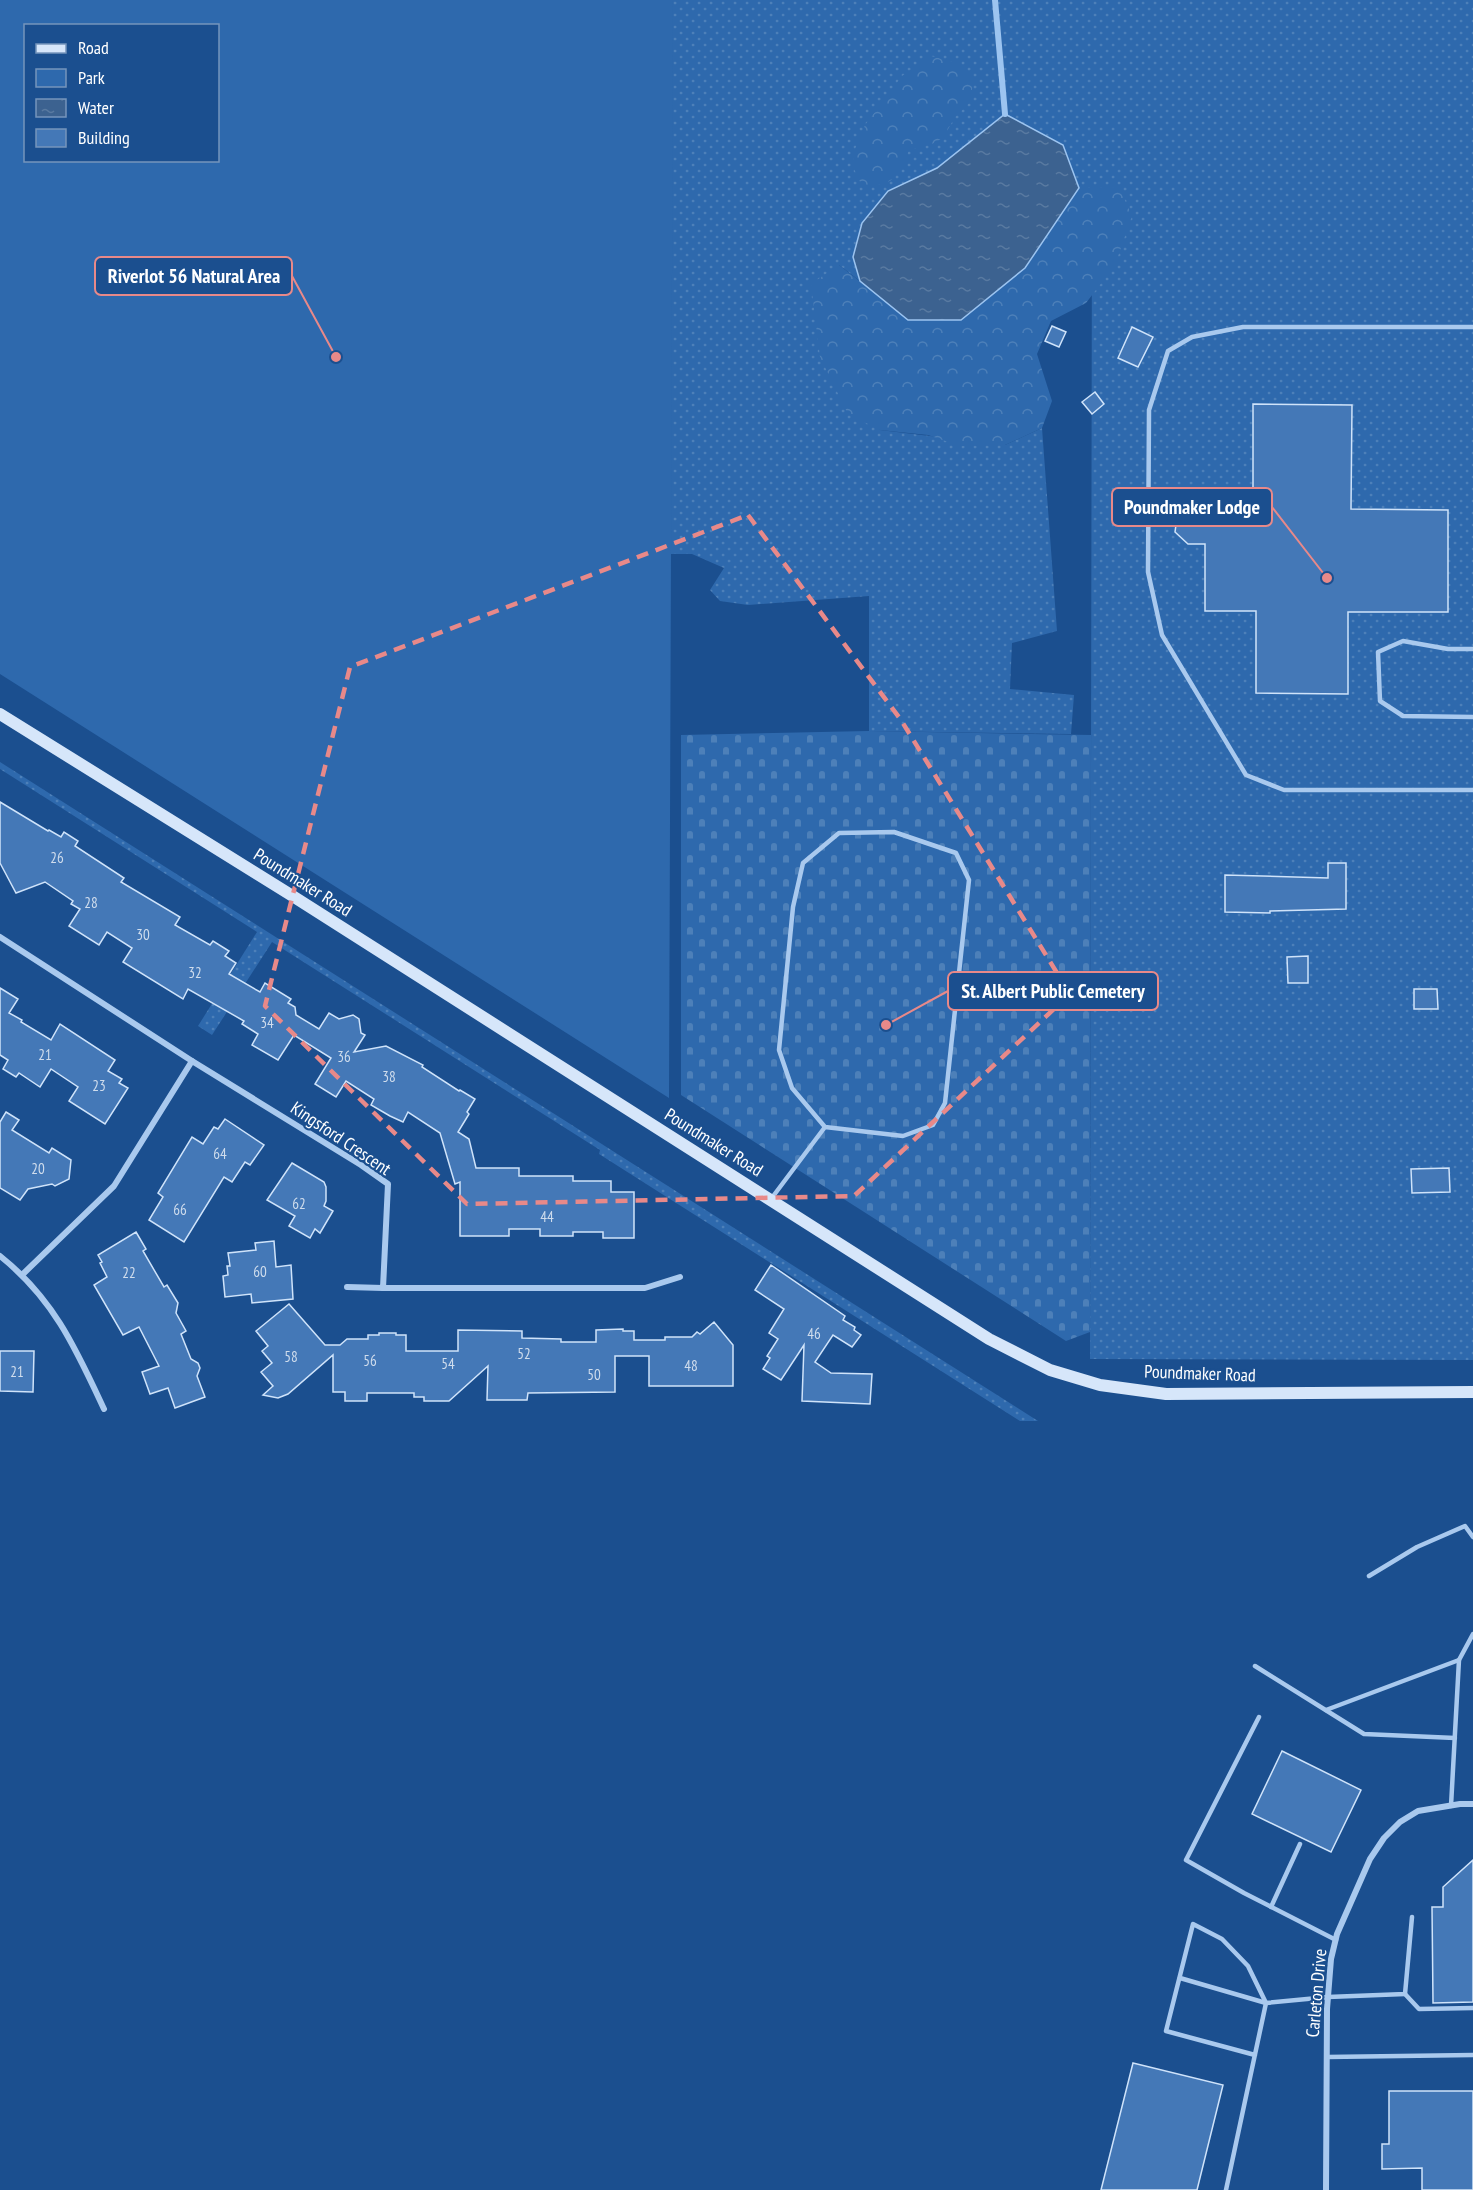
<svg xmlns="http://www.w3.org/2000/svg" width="1473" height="2190" viewBox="0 0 1473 2190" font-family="'PT Sans Narrow',sans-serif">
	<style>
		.grass { fill: url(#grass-dots) }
		.forest { fill: url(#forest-crowns) }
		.cemetery { fill: url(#cemetery-stones) }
		.green { fill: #2e69ad; fill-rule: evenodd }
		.water { fill: url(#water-ripples); stroke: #9cc4f0; stroke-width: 1.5 }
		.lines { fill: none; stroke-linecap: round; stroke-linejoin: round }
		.stream { stroke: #9cc4f0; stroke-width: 6 }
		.building { fill: #4478b7; stroke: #cfe3fa; stroke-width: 1.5 }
		.lane { stroke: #a9c9ee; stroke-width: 4.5 }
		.street { stroke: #a9c9ee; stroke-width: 6 }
		.secondary { stroke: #d6e6fa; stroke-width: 12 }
		.marked { fill: none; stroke: #e88989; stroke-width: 4.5; stroke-dasharray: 12 8; stroke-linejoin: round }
		.labels { text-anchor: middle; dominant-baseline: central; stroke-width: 4.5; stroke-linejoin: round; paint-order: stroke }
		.number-label { font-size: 15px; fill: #d0dded }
		.street-label { font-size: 18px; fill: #fff; stroke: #1b4f8f }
		.leader { fill: none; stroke: #e88989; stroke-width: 2 }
		.callout-dot { fill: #e88989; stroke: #1b4f8f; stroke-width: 2 }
		.callout { fill: #1b4f8f; stroke: #e88989; stroke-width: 2 }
		.callout-label { font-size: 20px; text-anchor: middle; font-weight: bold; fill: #fff }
	</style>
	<defs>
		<pattern id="grass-dots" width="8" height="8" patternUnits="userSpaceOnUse" patternTransform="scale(1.5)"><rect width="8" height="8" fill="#2e69ad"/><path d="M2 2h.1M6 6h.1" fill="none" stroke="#4d80b9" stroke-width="1.8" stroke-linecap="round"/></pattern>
		<pattern id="forest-crowns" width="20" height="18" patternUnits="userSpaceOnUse" patternTransform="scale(1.5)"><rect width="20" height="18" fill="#2e69ad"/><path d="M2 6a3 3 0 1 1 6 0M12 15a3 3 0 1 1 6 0" fill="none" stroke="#4d80b9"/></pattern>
		<pattern id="cemetery-stones" width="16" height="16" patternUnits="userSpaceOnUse" patternTransform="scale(1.5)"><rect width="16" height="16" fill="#2e69ad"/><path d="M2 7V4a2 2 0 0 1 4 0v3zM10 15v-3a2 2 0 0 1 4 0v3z" fill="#4d80b9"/></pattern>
		<pattern id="water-ripples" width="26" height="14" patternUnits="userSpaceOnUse" patternTransform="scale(1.5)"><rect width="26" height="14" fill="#3c6290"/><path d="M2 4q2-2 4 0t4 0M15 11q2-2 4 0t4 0" fill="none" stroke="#597aa1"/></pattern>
	</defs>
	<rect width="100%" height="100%" fill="#1b4f8f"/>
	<g class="grass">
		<polygon points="0,0 218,26 26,26 26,160 218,160 311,0 1473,0 1473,1360 1090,1359 1092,188 1079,188 1063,145 1005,114 937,168 888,192 862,223 853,257 860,281 839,265 880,430 1005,445 1042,428 1057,631 1012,643 1010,689 1074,695 1071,734 869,731 869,596 748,605 720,601 710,590 724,568 692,554 671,554 664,587 17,279"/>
		<polygon points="0,762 1038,1421 1020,1421 599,1154 600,1150 272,942 212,1035 198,1026 257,932 0,769"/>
	</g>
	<g class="forest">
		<path d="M 931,56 L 957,63 L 974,80 L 969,103 L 955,117 L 943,138 L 932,144 L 909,150 C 898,178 893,186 862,186 L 854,169 L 853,154 L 865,125 L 902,76 Z"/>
		<polygon points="1119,187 1132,216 1115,265 1086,303 1051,321 1037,354 1052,401 1042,428 1005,445 960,446 928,435 880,430 848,414 820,357 811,284 839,265 908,319 1025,268 1079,188"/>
	</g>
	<polygon class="cemetery" points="869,731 1091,735 1090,1332 1066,1341 681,1095 681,735"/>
	<path class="green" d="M 0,0 L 673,0 L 669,1098 L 0,674 ZM 26,26 L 218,26 L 218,160 L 26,160 Z"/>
	<polygon class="water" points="1005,114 1063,145 1079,188 1025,268 961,320 908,320 860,281 853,257 862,223 888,191 937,168"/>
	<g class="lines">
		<polyline class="stream" points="995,0 1005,114"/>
	</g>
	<g class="building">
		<polygon points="1052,326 1066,332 1059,347 1045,341"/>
		<polygon points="1132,327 1153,337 1138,367 1118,358"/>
		<polygon points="1095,392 1104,404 1092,414 1082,402"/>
		<polygon points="1253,404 1352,405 1351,509 1448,510 1448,612 1348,612 1348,694 1256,693 1256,611 1205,611 1205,544 1188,544 1175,532 1177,518 1187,506 1253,507"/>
		<polygon points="0,802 48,831 49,830 61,837 64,832 78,841 75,846 124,878 121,882 180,917 175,925 210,945 213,941 229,951 225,956 236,963 229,974 260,992 265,983 291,999 288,1003 295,1007 296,1015 319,1029 329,1013 339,1019 353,1015 359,1019 361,1033 365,1035 354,1052 386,1046 423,1065 422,1067 459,1091 460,1090 475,1099 467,1112 469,1114 458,1132 469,1139 476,1168 519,1168 519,1176 573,1176 573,1181 611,1181 611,1192 634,1192 634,1238 603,1238 603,1232 573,1232 573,1236 540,1236 540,1229 509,1229 509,1236 460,1236 460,1182 455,1184 440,1133 408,1112 403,1122 390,1116 371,1105 374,1099 346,1081 336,1097 315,1084 331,1058 294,1035 278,1060 252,1045 258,1034 242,1024 244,1021 188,989 183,999 123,962 132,948 107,932 99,945 69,926 80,909 71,904 73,901 45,882 16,893 0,863"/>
		<polygon points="1328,863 1346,863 1346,909 1270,911 1270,913 1225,912 1225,875 1328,878"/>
		<polygon points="1308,956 1308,983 1288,983 1287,957"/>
		<polygon points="0,988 18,999 9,1013 22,1020 21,1022 51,1040 60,1024 115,1060 108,1071 122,1079 119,1083 128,1088 105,1124 69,1101 78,1087 51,1069 40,1087 19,1073 16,1077 3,1069 8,1060 0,1055"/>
		<polygon points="1414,989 1437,989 1438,1009 1414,1009"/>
		<polygon points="6,1112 19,1120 12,1130 49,1153 52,1148 71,1160 69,1179 55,1186 52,1184 28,1189 20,1200 0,1188 0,1122"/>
		<polygon points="225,1119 264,1145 250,1165 245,1162 232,1182 224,1177 184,1242 149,1220 163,1197 158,1193 192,1137 203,1144 214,1127 218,1129"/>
		<polygon points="292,1163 324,1182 326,1187 326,1201 324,1206 333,1211 320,1233 315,1229 310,1238 289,1226 295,1216 267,1200"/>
		<polygon points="1449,1168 1450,1192 1412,1193 1411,1169"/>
		<polygon points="136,1232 146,1249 143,1251 164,1287 167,1285 178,1303 176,1313 186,1331 181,1334 191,1359 198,1363 200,1368 197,1376 205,1397 175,1408 168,1388 150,1394 142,1372 159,1366 139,1327 123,1335 94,1285 107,1277 100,1263 102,1262 98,1255"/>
		<polygon points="274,1241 276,1267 291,1265 293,1299 252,1303 251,1294 225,1297 223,1276 228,1275 227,1266 230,1266 228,1253 256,1250 255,1243"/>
		<polygon points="771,1265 845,1316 843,1320 855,1327 854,1330 861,1335 852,1347 833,1335 815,1362 831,1373 872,1374 870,1404 802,1401 804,1345 781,1380 763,1369 770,1358 767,1356 778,1339 769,1333 784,1309 755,1290"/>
		<polygon points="289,1304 325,1345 340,1345 347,1339 368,1339 368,1335 379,1335 379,1333 396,1333 396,1335 406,1335 406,1351 458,1351 458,1330 522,1331 522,1338 561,1339 561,1342 596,1342 596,1330 623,1329 623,1331 634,1331 634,1340 665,1340 665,1337 692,1337 697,1332 700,1334 714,1322 733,1345 733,1386 649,1386 649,1356 615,1356 615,1392 528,1393 527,1400 487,1400 488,1366 449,1401 424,1401 424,1397 414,1397 414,1393 367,1393 367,1401 345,1401 345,1392 333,1392 333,1355 288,1394 278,1398 263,1395 273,1386 261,1372 272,1363 262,1351 268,1346 256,1331"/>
		<polygon points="0,1351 34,1351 33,1392 0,1391"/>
		<polygon points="1282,1751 1361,1790 1331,1852 1252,1814"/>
		<polygon points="1473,1860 1473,2002 1433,2003 1432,1907 1443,1907 1443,1887"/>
		<polygon points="1133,2063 1223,2085 1197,2190 1101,2190"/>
		<polygon points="1389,2091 1473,2091 1473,2190 1422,2190 1422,2168 1382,2169 1382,2144 1389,2144"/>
	</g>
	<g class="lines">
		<g class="lane">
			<polyline points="1473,327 1243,327 1192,337 1168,351 1149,410 1148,572 1162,635 1246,775 1284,790 1473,790"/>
			<polyline points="1473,649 1448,649 1403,641 1378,652 1380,701 1403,716 1473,717"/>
			<polyline points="771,1199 825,1127 903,1136 933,1125 945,1103 969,880 956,853 894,832 839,833 803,863 793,907 779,1050 792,1088 825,1127"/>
			<polyline points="1369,1576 1417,1547 1465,1526 1473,1537"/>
			<polyline points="1255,1666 1364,1734 1455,1738"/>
			<polyline points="1326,1710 1459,1660"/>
			<polyline points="1259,1717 1186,1860 1244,1893 1336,1940"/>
			<polyline points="1451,1806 1459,1660 1473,1634"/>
			<polyline points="1271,1907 1300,1844"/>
			<polyline points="1180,1978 1266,2003 1328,1997 1405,1994 1412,1917"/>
			<polyline points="1405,1994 1419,2009 1473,2008"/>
			<polyline points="1327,2057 1473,2055"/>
			<polyline points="1226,2190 1266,2003 1248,1966 1222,1939 1193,1924 1166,2031 1255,2055"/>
		</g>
		<g class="street">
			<polyline points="0,937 192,1061 361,1165 388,1184 383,1288 347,1287"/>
			<path d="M 0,1256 C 54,1299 76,1349 104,1409"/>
			<polyline points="23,1274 114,1186 192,1061"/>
			<polyline points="383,1288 645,1288 680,1277"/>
			<polyline points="1326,2190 1327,2009 1331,1959 1337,1934 1370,1859 1384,1838 1400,1822 1418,1811 1460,1804 1473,1804"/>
		</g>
		<polyline class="secondary" points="0,714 291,895 989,1339 1050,1370 1100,1385 1166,1394 1473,1392"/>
	</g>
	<path class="marked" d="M 748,515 L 901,720 L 1070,994 L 854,1196 L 467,1204 L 265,1006 L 350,667 Z"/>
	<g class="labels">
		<g class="number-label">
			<text x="57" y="857">26</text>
			<text x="91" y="902">28</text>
			<text x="143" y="934">30</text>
			<text x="195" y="972">32</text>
			<text x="267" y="1022">34</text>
			<text x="45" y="1054">21</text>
			<text x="344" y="1056">36</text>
			<text x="389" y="1076">38</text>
			<text x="99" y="1085">23</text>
			<text x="220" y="1153">64</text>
			<text x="38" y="1168">20</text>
			<text x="299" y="1203">62</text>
			<text x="180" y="1209">66</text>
			<text x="547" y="1216">44</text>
			<text x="260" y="1271">60</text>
			<text x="129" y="1272">22</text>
			<text x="814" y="1333">46</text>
			<text x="524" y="1353">52</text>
			<text x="291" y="1356">58</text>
			<text x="370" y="1360">56</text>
			<text x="448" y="1363">54</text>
			<text x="691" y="1365">48</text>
			<text x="17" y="1371">21</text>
			<text x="594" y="1374">50</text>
		</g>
		<g class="street-label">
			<text transform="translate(303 882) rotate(32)">Poundmaker Road</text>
			<text transform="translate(341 1138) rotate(34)">Kingsford Crescent</text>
			<text transform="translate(714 1142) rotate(32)">Poundmaker Road</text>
			<text transform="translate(1200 1373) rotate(2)">Poundmaker Road</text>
			<text transform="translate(1316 1993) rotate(-85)">Carleton Drive</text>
		</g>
	</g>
	<path class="leader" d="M336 357L292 276M1327 578L1272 507M886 1025L948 991"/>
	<g class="callout-dot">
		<circle cx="336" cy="357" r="6"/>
		<circle cx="1327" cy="578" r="6"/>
		<circle cx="886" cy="1025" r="6"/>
	</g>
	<g class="callout">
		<rect x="95" y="257" width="197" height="38" rx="6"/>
		<rect x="1112" y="488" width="160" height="38" rx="6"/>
		<rect x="948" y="972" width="210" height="38" rx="6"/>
	</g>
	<g class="callout-label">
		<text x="194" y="283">Riverlot 56 Natural Area</text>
		<text x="1192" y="514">Poundmaker Lodge</text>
		<text x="1053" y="998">St. Albert Public Cemetery</text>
	</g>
	<rect x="24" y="24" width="195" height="138" fill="#1b4f8f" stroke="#7695bc" stroke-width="1.5"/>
	<rect x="36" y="44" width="30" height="9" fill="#d6e6fa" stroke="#7695bc" stroke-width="1.5"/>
	<text x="78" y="54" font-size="18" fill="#ffffff">Road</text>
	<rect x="36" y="69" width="30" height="18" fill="#2e69ad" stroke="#7695bc" stroke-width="1.5"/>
	<text x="78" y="84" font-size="18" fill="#ffffff">Park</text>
	<rect x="36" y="99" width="30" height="18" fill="url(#water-ripples)" stroke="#7695bc" stroke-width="1.5"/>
	<text x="78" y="114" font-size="18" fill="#ffffff">Water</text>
	<rect x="36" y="129" width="30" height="18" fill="#4478b7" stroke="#7695bc" stroke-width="1.5"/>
	<text x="78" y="144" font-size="18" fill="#ffffff">Building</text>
</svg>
